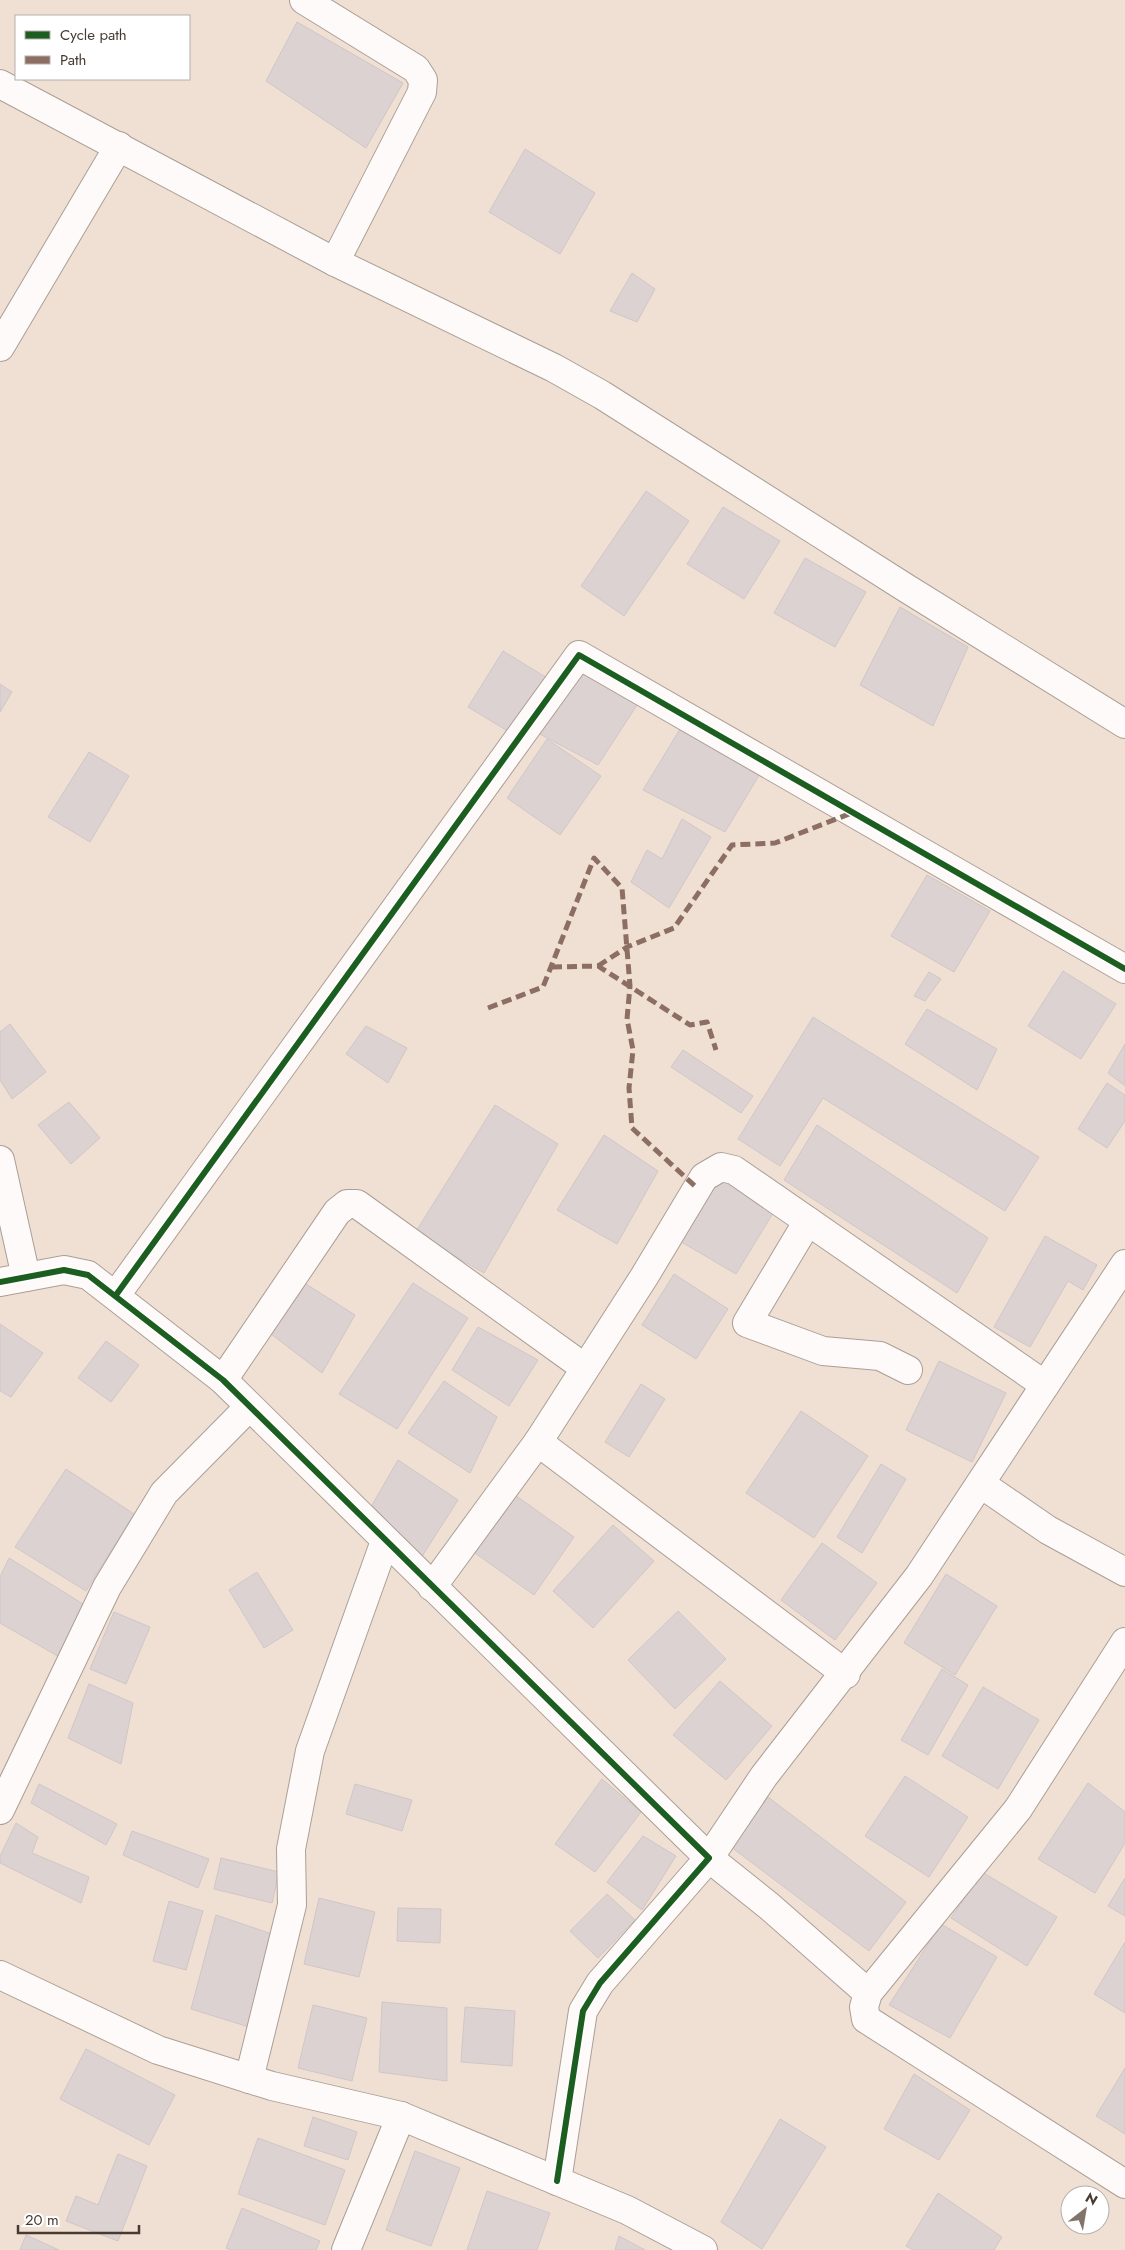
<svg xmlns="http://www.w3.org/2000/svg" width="1125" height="2250" viewBox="0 0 1125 2250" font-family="Jost,sans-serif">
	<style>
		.building { fill: #ddd2d2; stroke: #d1c6c6 }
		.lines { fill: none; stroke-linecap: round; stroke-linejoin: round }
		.minor-casing { stroke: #ab9f95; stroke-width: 30 }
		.minor { stroke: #fdfaf9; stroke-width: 28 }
		.quiet { stroke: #8d6e63; stroke-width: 5; stroke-dasharray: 10 5; stroke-linecap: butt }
		.cycleway-casing { stroke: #fff; stroke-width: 9 }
		.cycleway { stroke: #1b5e20; stroke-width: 6 }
	</style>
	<rect width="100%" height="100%" fill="#f0e0d4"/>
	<g class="building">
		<polygon points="297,22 403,83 366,148 266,81"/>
		<polygon points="525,149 595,193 560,254 489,212"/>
		<polygon points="632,273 655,289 637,322 610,311"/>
		<polygon points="646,491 689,521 624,616 581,586"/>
		<polygon points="723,507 780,541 744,599 687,564"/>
		<polygon points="805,558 866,592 835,647 774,613"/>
		<polygon points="900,607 968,647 933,726 860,685"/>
		<polygon points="503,651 552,681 514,735 468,707"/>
		<polygon points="581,666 639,702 598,765 536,732"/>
		<polygon points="0,684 12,692 0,712"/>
		<polygon points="680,729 761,772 725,832 643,790"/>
		<polygon points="547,739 601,776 560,835 507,798"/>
		<polygon points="89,752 129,776 90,842 48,817"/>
		<polygon points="682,819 711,837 669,908 631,882 647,850 662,859"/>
		<polygon points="927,875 990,911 954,972 891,936"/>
		<polygon points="1063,971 1116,1004 1081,1059 1028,1026"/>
		<polygon points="929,972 941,979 925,1001 914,996"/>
		<polygon points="927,1009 997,1049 977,1090 905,1044"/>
		<polygon points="813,1017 1039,1157 1005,1211 823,1098 780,1166 738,1139"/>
		<polygon points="10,1024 46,1072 12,1099 0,1080 0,1032"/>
		<polygon points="366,1026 407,1048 388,1083 346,1054"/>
		<polygon points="1125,1044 1125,1086 1108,1073"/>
		<polygon points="683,1050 753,1096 741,1113 671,1067"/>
		<polygon points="1107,1083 1125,1095 1125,1121 1107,1148 1078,1129"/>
		<polygon points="69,1102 100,1138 71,1164 38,1125"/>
		<polygon points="495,1105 558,1144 484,1273 415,1233"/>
		<polygon points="817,1125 988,1238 957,1293 784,1180"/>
		<polygon points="604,1135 658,1171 617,1244 557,1210"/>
		<polygon points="717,1175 775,1210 736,1274 678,1240"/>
		<polygon points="1045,1236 1097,1265 1083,1290 1068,1281 1030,1347 994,1327"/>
		<polygon points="674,1274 728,1309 696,1359 642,1325"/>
		<polygon points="413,1283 468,1318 397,1429 339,1394"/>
		<polygon points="306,1284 355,1315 322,1373 271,1334"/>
		<polygon points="0,1324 43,1353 11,1397 0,1391"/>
		<polygon points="478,1327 538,1360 509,1406 452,1370"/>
		<polygon points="106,1341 139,1365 111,1402 78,1378"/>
		<polygon points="939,1361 1006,1393 972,1462 906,1430"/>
		<polygon points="444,1381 497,1417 470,1473 408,1433"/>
		<polygon points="641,1384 665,1399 629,1457 605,1442"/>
		<polygon points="801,1411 868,1456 814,1538 746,1493"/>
		<polygon points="398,1460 458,1500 421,1558 372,1505"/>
		<polygon points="881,1464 906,1479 862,1553 837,1537"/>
		<polygon points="66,1469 134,1514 86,1591 15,1547"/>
		<polygon points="515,1495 574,1537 534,1595 475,1553"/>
		<polygon points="613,1525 654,1561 593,1628 553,1591"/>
		<polygon points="822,1543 877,1583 835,1640 781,1600"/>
		<polygon points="9,1558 83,1604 61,1658 0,1623 0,1577"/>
		<polygon points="257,1572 293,1630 264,1648 229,1590"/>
		<polygon points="946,1574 997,1606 955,1675 904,1643"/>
		<polygon points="678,1611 726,1659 675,1709 628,1660"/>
		<polygon points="114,1612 150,1627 126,1684 90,1669"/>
		<polygon points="942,1669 968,1685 928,1755 901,1740"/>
		<polygon points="720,1681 772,1726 726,1780 673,1735"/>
		<polygon points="89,1684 133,1703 121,1764 68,1738"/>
		<polygon points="983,1687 1039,1720 998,1789 942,1756"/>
		<polygon points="905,1776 968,1817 929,1877 865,1836"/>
		<polygon points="602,1779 641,1812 595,1872 555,1844"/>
		<polygon points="1088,1783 1125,1812 1125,1843 1095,1893 1038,1859"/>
		<polygon points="39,1784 117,1824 106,1845 31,1803"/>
		<polygon points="355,1784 412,1800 402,1831 346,1814"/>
		<polygon points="768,1797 906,1902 869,1951 731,1847"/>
		<polygon points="16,1823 38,1837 32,1853 89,1877 81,1903 0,1863 0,1856"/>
		<polygon points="132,1831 209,1859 198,1888 123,1855"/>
		<polygon points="643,1836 676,1856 642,1910 607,1882"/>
		<polygon points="221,1858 279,1872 272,1903 214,1889"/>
		<polygon points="982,1872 1057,1917 1027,1966 951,1918"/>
		<polygon points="1125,1878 1125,1916 1108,1906"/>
		<polygon points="607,1894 635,1920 598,1958 570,1931"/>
		<polygon points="319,1898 375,1912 359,1977 304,1964"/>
		<polygon points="169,1901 203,1911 186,1970 153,1961"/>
		<polygon points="398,1908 441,1909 440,1943 397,1941"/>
		<polygon points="216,1915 272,1934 249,2027 191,2009"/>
		<polygon points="941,1924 997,1957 950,2038 889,2005"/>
		<polygon points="1125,1942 1125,2013 1094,1994"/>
		<polygon points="382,2002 447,2008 447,2081 379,2072"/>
		<polygon points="313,2005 367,2018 352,2081 298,2068"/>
		<polygon points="465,2007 515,2011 512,2066 461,2062"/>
		<polygon points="86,2049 175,2095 149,2145 60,2099"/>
		<polygon points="1125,2068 1125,2134 1096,2116"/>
		<polygon points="914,2074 970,2110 939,2160 884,2129"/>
		<polygon points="313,2117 357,2132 348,2160 304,2146"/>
		<polygon points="780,2119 826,2147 762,2249 721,2222"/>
		<polygon points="258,2138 345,2170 325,2225 238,2194"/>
		<polygon points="415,2151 460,2168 431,2246 386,2230"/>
		<polygon points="118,2154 147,2166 118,2241 66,2221 76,2196 98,2205"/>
		<polygon points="487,2191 550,2213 537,2250 467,2250"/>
		<polygon points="938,2193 1002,2237 994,2250 913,2250 906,2246"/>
		<polygon points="242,2208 320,2241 316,2250 231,2250 226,2248"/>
		<polygon points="26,2235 59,2250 20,2250"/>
		<polygon points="619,2236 645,2250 615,2250"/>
	</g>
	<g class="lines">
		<defs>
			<g id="minor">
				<polyline points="304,0 416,69 423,80 422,92 335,262"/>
				<polyline points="0,84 335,262 554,368 602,395 906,588 1125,724"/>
				<polyline points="0,347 119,146"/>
				<polyline points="0,1160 26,1277"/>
				<polyline points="808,1221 747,1323 823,1351 880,1356 908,1370"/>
				<polyline points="0,1282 64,1270 88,1275 223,1380 709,1858 600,1983 583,2011 557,2181"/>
				<polyline points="116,1295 579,655 1125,969"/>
				<polyline points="223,1380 337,1212 347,1204 357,1204 585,1368"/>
				<polyline points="538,1442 846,1674"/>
				<polyline points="981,1484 1048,1530 1125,1572"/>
				<polyline points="432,1587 538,1442 644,1277 704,1177 721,1167 734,1170 1045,1385"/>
				<polyline points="1125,1642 1018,1809 868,1993 864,2007 866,2019 1125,2184"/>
				<polyline points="0,1810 107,1587 164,1493 249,1407"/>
				<polyline points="0,1975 158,2050 272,2086 401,2116 627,2210 703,2250"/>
				<polyline points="868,1993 769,1906 709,1858 764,1776 919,1576 1125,1264"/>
				<polyline points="249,2079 292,1905 291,1849 310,1751 385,1541"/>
				<polyline points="346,2250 401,2116"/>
			</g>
		</defs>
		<use href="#minor" class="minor-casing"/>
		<use href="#minor" class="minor"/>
		<g class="quiet">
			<polyline points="598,966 627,947 674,928 732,845 775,843 854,812"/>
			<polyline points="552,967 598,966 690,1025 707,1022 716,1050"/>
			<polyline points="488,1008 543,987 594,858 622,888 630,986 627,1019 633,1050 629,1088 632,1128 697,1188"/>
		</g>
		<defs>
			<g id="cycleway">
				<polyline points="0,1282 64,1270 88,1275 223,1380 709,1858 600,1983 583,2011 557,2181"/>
				<polyline points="116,1295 579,655 1125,969"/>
			</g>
		</defs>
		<use href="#cycleway" class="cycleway-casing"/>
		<use href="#cycleway" class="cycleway"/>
	</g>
	<rect x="15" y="15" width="175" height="65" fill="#ffffff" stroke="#b5b0ad"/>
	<rect x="25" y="31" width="25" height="8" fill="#1b5e20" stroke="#b5b0ad"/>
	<text x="60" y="40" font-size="15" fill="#473a31">Cycle path</text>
	<rect x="25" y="56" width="25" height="8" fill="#8d6e63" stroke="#b5b0ad"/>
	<text x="60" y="65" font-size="15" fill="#473a31">Path</text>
	<g transform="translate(1085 2210) rotate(31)"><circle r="24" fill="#ffffff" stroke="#b5b0ad"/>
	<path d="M0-4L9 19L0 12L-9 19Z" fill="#82746a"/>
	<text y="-8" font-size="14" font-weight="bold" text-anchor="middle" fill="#473a31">N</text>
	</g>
	<path d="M18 2225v8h121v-8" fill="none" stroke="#473a31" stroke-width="2.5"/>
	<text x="25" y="2225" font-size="15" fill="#473a31" stroke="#ffffff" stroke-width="4" paint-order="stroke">20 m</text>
</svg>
